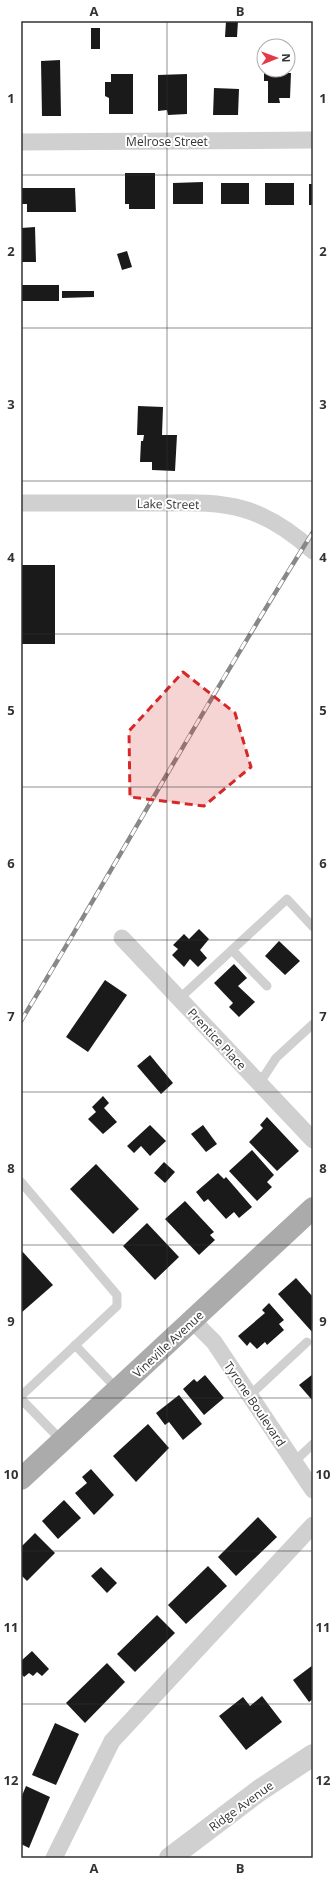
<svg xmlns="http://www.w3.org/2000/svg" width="334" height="1879" viewBox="0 0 334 1879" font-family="'Open Sans',sans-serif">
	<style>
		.building { fill: #1a1a1a }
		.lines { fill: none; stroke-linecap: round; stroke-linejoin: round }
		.service { stroke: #d0d0d0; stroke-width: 9 }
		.minor { stroke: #d0d0d0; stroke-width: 17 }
		.tertiary { stroke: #d0d0d0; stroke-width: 22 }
		.primary { stroke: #ababab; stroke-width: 22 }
		.rail-casing { stroke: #888; stroke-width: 4.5 }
		.rail { stroke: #fff; stroke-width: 3; stroke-dasharray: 9; stroke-linecap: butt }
		.marked { fill: #d62828; fill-opacity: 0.2; stroke: #d62828; stroke-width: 3; stroke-dasharray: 8 5; stroke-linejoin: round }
		.grid { fill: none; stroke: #333; stroke-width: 1; stroke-opacity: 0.55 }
		.labels { text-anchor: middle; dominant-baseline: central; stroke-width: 4; stroke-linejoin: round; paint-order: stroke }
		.street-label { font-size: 12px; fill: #333; stroke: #fff }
		.neatline { fill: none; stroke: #333; stroke-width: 1.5 }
		.grid-label { font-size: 13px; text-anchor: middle; font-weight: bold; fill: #333 }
	</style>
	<rect width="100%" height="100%" fill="#fff"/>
	<g class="building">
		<polygon points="226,21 238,21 237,37 225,37"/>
		<rect x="91" y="28" width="9" height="21"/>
		<polygon points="60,60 61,116 42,116 41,61"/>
		<polygon points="264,73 291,73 290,98 279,98 280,103 268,103 268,81 264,81"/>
		<polygon points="111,74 133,74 133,114 109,114 109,98 105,96 105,82 111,82"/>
		<polygon points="187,74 187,114 168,115 167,110 158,111 158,75"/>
		<polygon points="214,88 239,89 238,115 213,115"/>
		<polygon points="125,173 155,173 155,209 129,209 129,204 125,204"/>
		<polygon points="203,182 203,204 173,204 173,183"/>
		<rect x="221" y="183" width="28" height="21"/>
		<rect x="265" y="183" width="29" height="22"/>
		<rect x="309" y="184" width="4" height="21"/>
		<polygon points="21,188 75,188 76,212 27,212 27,204 21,204"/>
		<polygon points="35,227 36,262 21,262 21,228"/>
		<polygon points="127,251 132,267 122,270 117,254"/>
		<rect x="21" y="285" width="38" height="16"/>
		<polygon points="62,291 94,291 94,297 62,298"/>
		<polygon points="138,406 163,407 162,435 177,435 175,471 152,470 152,462 140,462 141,441 143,441 144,435 137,435"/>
		<rect x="21" y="565" width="34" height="79"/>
		<polygon points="199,929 209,939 200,950 207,958 198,967 190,959 184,967 172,955 178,949 173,945 184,934 189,939"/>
		<polygon points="279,941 300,961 285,975 265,956"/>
		<polygon points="234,964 247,978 238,986 255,1002 239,1017 229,1007 233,1003 214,983"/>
		<polygon points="105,980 127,995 88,1052 66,1037"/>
		<polygon points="150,1055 173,1083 161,1094 137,1066"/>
		<polygon points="103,1096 109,1103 104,1108 117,1122 103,1134 88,1119 96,1112 92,1107"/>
		<polygon points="267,1117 299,1151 277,1171 249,1142 263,1128 260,1125"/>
		<polygon points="150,1125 166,1141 150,1156 141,1146 134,1153 127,1146"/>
		<polygon points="203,1125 217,1144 206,1152 191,1134"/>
		<polygon points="252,1150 274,1175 267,1182 272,1187 257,1201 229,1171"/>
		<polygon points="164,1162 175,1172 165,1183 154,1173"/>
		<polygon points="96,1164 139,1209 113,1234 70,1189"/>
		<polygon points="218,1173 224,1179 226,1177 252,1207 239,1218 234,1212 226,1219 208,1199 204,1202 196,1192"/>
		<polygon points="185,1201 214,1232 210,1235 215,1240 199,1255 165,1219"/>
		<polygon points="147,1223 179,1257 155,1280 123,1246"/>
		<polygon points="21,1250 53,1285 21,1313"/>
		<polygon points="296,1278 313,1297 313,1333 278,1294"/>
		<polygon points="269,1303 284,1320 279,1324 284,1330 267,1345 265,1342 257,1349 250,1342 247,1346 238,1336 265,1313 262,1310"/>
		<polygon points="313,1374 313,1401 299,1385"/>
		<polygon points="205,1375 224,1398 204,1415 183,1389 194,1379 197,1382"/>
		<polygon points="179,1395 202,1424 183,1440 169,1422 165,1425 156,1413"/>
		<polygon points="148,1424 169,1448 136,1482 113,1456"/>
		<polygon points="91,1469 114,1495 94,1515 75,1493 87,1483 82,1477"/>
		<polygon points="64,1500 81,1518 58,1539 42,1521"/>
		<polygon points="258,1517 277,1537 236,1576 218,1557"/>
		<polygon points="35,1533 55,1553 27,1581 21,1575 21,1547"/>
		<polygon points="208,1566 227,1586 186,1624 168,1605"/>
		<polygon points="101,1567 117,1583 107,1593 91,1576"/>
		<polygon points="157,1615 175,1633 135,1672 117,1654"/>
		<polygon points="32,1651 49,1669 42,1676 37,1672 33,1676 29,1673 24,1677 21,1673 21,1661"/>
		<polygon points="107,1663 125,1682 85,1723 66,1703"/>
		<polygon points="313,1665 313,1699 309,1702 293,1680"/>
		<polygon points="262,1696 282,1722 246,1750 219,1716 243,1697 250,1706"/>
		<polygon points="55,1723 79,1734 56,1785 32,1775"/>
		<polygon points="26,1786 50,1797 29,1848 21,1844 21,1798"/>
	</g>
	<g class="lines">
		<g class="service">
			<polyline points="232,950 267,986"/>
			<polyline points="179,999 287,899 313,927"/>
			<polyline points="259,1084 276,1058 313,1024"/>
			<polyline points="21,1182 117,1295 117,1306 21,1396"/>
			<polyline points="75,1345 118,1390"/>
			<polyline points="250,1395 307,1342"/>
			<polyline points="21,1399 62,1441"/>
			<polyline points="294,1462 313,1444"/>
		</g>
		<g class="minor">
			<polyline points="21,142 313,140"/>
			<path d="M 21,503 C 66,503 110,503 155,503 C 183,503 215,501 243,509 C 268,516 294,534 313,551"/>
			<polyline points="122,938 313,1140"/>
			<polyline points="193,1321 214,1342 313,1490"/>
			<polyline points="54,1858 112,1741 313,1525"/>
		</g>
		<polyline class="tertiary" points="170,1858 260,1790 313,1755"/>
		<polyline class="primary" points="21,1479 313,1208"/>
		<defs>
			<path id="rail" d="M 21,1021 C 120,859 211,693 313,532"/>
		</defs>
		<use href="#rail" class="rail-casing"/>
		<use href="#rail" class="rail"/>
	</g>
	<path class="marked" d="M 183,672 L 235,713 L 251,767 L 204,806 L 130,797 L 129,731 Z"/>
	<path class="grid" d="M 167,21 L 167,1858M 21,175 L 313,175M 21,328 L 313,328M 21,481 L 313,481M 21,634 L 313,634M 21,787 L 313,787M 21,940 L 313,940M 21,1092 L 313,1092M 21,1245 L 313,1245M 21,1398 L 313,1398M 21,1551 L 313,1551M 21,1704 L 313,1704"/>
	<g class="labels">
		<g class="street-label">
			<text x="167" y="141">Melrose Street</text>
			<text transform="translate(168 504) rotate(1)">Lake Street</text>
			<text transform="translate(217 1039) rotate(47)">Prentice Place</text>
			<text transform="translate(168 1344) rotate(-43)">Vineville Avenue</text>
			<text transform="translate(255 1404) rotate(56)">Tyrone Boulevard</text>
			<text transform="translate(241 1806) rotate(-36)">Ridge Avenue</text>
		</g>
	</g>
	<rect width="334" height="1879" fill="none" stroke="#ffffff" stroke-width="44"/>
	<g transform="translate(276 58) rotate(89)"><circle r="19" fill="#ffffff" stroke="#adadad"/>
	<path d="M0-3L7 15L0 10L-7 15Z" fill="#e63946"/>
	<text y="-6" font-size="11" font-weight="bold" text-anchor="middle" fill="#333333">N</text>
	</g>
	<rect x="22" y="22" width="290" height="1835" class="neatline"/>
	<g class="grid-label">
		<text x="94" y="16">A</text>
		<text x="240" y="16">B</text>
		<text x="11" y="103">1</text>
		<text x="323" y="103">1</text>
		<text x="11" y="256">2</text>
		<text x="323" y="256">2</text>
		<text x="11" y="409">3</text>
		<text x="323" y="409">3</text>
		<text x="11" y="562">4</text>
		<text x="323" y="562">4</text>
		<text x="11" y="715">5</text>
		<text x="323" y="715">5</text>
		<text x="11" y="868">6</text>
		<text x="323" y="868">6</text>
		<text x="11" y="1021">7</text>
		<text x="323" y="1021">7</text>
		<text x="11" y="1173">8</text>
		<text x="323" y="1173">8</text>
		<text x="11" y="1326">9</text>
		<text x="323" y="1326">9</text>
		<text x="11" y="1479">10</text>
		<text x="323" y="1479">10</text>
		<text x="11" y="1632">11</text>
		<text x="323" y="1632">11</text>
		<text x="11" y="1785">12</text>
		<text x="323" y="1785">12</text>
		<text x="94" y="1873">A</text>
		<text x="240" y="1873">B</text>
	</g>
</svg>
